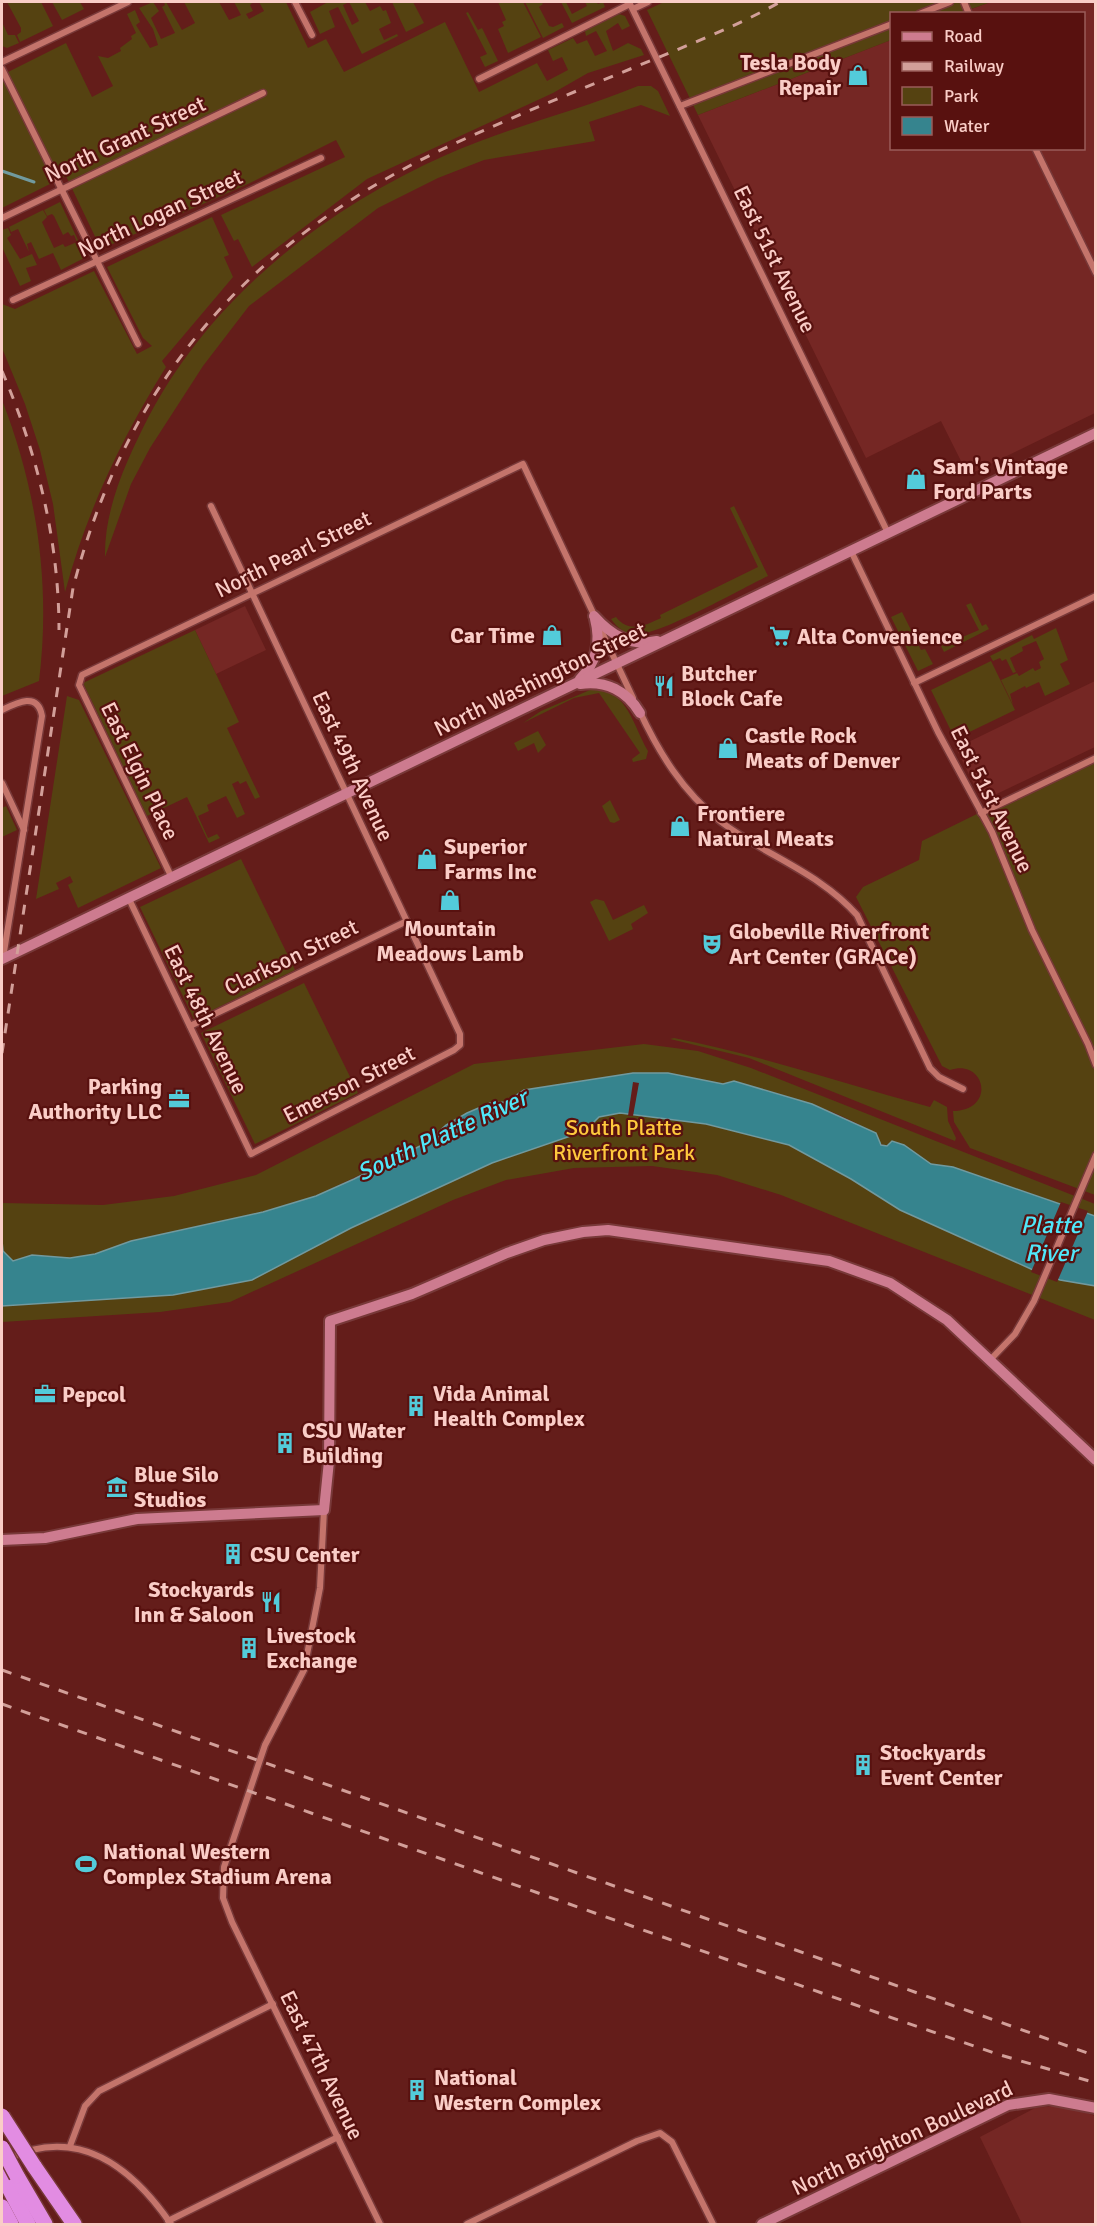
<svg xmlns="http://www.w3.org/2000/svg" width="1097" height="2226" viewBox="0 0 1097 2226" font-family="Signika,sans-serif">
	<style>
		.built { fill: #752724 }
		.green { fill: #554211; fill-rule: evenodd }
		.water { fill: #36848e; stroke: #719a9f; stroke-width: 1.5 }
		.pier { fill: #641d1a }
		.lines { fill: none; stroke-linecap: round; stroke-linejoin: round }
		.stream { stroke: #719a9f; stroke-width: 3 }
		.street-casing { stroke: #783939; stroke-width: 9 }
		.secondary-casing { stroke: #783939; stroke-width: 14 }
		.highway-casing { stroke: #783939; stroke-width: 18 }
		.street { stroke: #c4746b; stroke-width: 6 }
		.secondary { stroke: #cd7b8f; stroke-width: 10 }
		.highway { stroke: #e28ce2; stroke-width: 15 }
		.rail { stroke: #d29f99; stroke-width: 3; stroke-dasharray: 10 10; stroke-linecap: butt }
		.highway-bridge-casing { stroke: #783939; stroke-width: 18; stroke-linecap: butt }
		.highway-bridge { stroke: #e28ce2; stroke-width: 15 }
		.labels { text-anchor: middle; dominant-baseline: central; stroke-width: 4.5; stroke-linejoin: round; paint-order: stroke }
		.poi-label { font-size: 22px; font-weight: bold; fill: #facdc7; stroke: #58110f; text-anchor: start }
		.street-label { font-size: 22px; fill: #facdc7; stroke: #58110f }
		.park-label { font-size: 22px; fill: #fec93d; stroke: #58110f }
		.water-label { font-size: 24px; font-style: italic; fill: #50e7f9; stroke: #58110f }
	</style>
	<rect width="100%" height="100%" fill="#641d1a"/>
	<g class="built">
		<polygon points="991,2 1095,2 1095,413 968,475 941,421 866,458 698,115 891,40 892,148 1084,148 1084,14 960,13"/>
		<polygon points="245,606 266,650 216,674 195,630"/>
		<polygon points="1095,681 1095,747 982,801 956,748"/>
		<polygon points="1065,2105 1095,2116 1095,2224 1022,2224 980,2137 1035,2108"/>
	</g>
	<g class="green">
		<polygon points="7,2 41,2 53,26 20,42 17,35 21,32 21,28"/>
		<polygon points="52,2 80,2 84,9 62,20"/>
		<polygon points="153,2 159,11 151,18 161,39 175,33 162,7 165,5 164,2 166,2 182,30 195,23 184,2 219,2 229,20 241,15 234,2 253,2 250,5 253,11 246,14 249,19 264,11 259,2 286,2 308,48 326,39 344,72 445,22 479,92 537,63 547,81 568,70 562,57 553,61 548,50 573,38 577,44 587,40 595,56 607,51 596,31 586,36 585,31 619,14 625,16 630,26 622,30 618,23 606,31 613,51 628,43 641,49 644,55 588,73 553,93 367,179 252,267 238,239 234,241 221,215 345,157 336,140 248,184 101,249 66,176 2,208 2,75 66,43 92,97 113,86 98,56 108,58 121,51 120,48 132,39 131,36 136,33 127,14 135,10 140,22 136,25 150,48 158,45 153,29 139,8"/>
		<path d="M 328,2 L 365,2 L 370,11 L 380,6 L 383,11 L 386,10 L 391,23 L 379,29 L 384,40 L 397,34 L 398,36 L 362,54 L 338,7 L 329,11 L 335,27 L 320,34 L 310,12 ZM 349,2 L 359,21 L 352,25 L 343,5 Z"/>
		<polygon points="392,2 413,2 424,23 406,32"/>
		<polygon points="498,2 523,2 541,37 508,53 498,29 504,26 502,22 506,20"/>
		<polygon points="525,2 541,2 543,4 539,7 549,26 553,27 562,23 564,27 543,38"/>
		<polygon points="561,2 566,2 572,14 587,6 585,2 596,2 598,4 603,2 605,7 572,23"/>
		<polygon points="664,2 991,2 960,13 892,14 891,40 698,115 647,10"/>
		<polygon points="468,12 478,30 482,28 498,61 485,67 480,57 487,54 466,13"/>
		<polygon points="2,22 8,35 15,35 19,43 7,48 2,46"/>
		<path d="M 638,86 L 651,86 L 658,91 L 670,116 L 641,105 L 589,122 L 595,141 L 484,160 L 438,178 L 378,208 L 249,306 L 203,366 L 150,448 L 131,484 L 105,557 C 104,508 127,459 149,416 C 212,297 324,209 446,155 C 508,127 575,112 638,86 Z"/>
		<polygon points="60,202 86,257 61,270 53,253 39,259 31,242 27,244 29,252 18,229 11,232 9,227 43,210 47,217 42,222 54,248 63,244 65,247 77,242 74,235 71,236 68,232 63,235 54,216 52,214 47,216 44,210"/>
		<path d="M 212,217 L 229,255 L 224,257 L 233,277 L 162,361 L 166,367 C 121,439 87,511 65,592 L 53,504 L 40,450 L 25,404 L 2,348 L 2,304 L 15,309 L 94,271 L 137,354 L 152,346 L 143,338 L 107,267 Z"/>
		<polygon points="8,228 11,235 7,238 20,259 32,254 37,265 26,268 31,281 20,286 2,247 2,230"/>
		<path d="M 2,400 C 37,490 51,585 39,681 L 2,696 Z"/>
		<path d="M 734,506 L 768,576 C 740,589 664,633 638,634 C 626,635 618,629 611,619 L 616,617 C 629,634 646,625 661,618 L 660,615 L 758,567 L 730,508 Z"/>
		<polygon points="971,603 982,626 986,624 989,629 944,652 941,646 979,630 966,605"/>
		<polygon points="902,612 921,650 925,649 933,664 918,671 891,617"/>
		<polygon points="1056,628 1068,660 1060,664 1070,684 1045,696 1039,682 1026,688 1025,686 1010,694 1013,705 1001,680 1017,673 1019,676 1033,668 1035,671 1041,668 1039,662 1044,659 1036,641 1022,647 1023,651 1010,658 1016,672 1013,673 1006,659 1002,661 1000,658 993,661 990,656 1032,635 1034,639"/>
		<polygon points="195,630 239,722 227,728 260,797 255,799 246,781 240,784 238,781 232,784 245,814 237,818 226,796 207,805 209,811 198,816 208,838 217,834 220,838 209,843 187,797 147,816 83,683"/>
		<polygon points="991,661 1015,710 955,739 931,690"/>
		<path d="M 590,690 C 627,686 633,726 648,751 L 646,759 L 633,762 L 632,759 L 640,753 L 599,693 L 574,698 L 523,723 L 541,711 Z"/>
		<polygon points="67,696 79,700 161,868 78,908 68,885 73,882 70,876 56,883 59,889 36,899"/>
		<polygon points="538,731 546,745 538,753 534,743 518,751 514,743"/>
		<path d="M 1095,756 L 1095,1195 L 970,1148 L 954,1122 L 953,1111 C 997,1110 985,1058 950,1070 L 942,1066 L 856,897 L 863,887 L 919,860 L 922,841 Z"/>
		<polygon points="610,800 620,820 614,823 610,822 602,806"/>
		<polygon points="6,806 17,830 2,837 2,808"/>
		<polygon points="241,859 295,970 194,1019 140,907"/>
		<polygon points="596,899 604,901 613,920 644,905 648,913 631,924 633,929 609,941 590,902"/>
		<polygon points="304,983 358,1093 255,1144 201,1033"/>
		<path d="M 674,1038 C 761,1055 844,1084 930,1107 L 934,1100 L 947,1107 L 948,1121 L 956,1138 L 955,1141 L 749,1058 L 670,1039 Z"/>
		<path d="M 644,1044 L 698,1051 L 751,1068 L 1095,1204 L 1096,1216 L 953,1167 L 931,1164 L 904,1145 L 892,1141 L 888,1146 C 874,1144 869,1130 858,1124 C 820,1104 775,1093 734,1081 L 723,1084 L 668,1073 L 633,1073 L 524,1090 L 506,1102 L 490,1103 L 446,1125 L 426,1143 L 316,1196 L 263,1212 L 131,1241 L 95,1254 L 71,1258 L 32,1255 L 13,1261 L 3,1251 L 2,1203 L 103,1205 L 174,1196 L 256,1175 L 474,1064 Z"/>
		<polygon points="620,1113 706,1124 789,1145 851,1179 900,1210 1031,1269 1060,1280 1096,1286 1095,1320 781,1195 717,1175 652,1166 574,1168 506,1180 453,1200 230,1302 160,1312 2,1322 2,1306 212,1288 252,1280 351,1228 492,1163 585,1131 599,1117"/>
	</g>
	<polygon class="water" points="633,1073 668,1073 723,1084 734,1081 812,1104 876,1133 881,1145 887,1146 892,1141 904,1145 931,1164 953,1167 1095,1216 1096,1286 1060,1280 1031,1269 900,1210 851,1179 789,1145 706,1124 620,1113 599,1117 585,1131 492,1163 351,1228 252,1280 173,1295 2,1306 2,1241 3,1251 13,1261 32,1255 70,1258 95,1254 131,1241 263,1212 316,1196 354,1179 426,1143 446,1125 467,1113 490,1103 506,1102 524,1090"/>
	<g class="pier">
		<polygon points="633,1082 639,1083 633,1116 628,1116"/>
		<polygon points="1061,1202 1088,1211 1057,1282 1031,1272"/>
	</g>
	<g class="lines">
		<polyline class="stream" points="2,171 34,182"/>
		<defs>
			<g id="street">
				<polyline points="295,2 312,35"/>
				<polyline points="629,2 888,533"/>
				<polyline points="964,2 969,14"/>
				<polyline points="633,9 648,2"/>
				<polyline points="919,14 950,2"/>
				<polyline points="2,62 128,2"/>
				<polyline points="2,69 138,344"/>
				<polyline points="479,79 630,4"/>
				<polyline points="680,106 892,24"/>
				<polyline points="1035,148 1096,273"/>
				<polyline points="2,218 263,93"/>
				<polyline points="13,300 321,158"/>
				<polyline points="851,551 938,732 992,832 1032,930 1088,1044 1096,1065"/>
				<polyline points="599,626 633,698"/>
				<polyline points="914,683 1096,596"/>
				<path d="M 2,710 C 16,703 38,691 42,716 L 3,958"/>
				<path d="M 639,710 C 659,753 683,792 720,821 C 764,855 819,872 857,915 L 930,1068 L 939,1077 L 963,1089"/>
				<polyline points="2,783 24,830"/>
				<polyline points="981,813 1096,758"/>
				<polyline points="172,878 79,685 82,675 523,464 595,617"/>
				<polyline points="129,899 251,1154 454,1050 460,1045 460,1034 211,506"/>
				<polyline points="190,1026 407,921"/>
				<polyline points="991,1359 1015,1334 1034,1301 1096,1155"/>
				<polyline points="324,1510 320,1588 304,1670 265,1745 224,1867 223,1898 232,1922 380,2224"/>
				<polyline points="70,2146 85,2106 99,2091 273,2004"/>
				<path d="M 7,2159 C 78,2125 131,2166 171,2224"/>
				<polyline points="168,2221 338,2137"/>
				<polyline points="467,2224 637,2141 660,2133 672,2142 713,2224"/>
			</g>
			<g id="secondary">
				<path d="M 594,616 C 611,635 630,647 657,641"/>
				<path d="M 580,679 C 597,662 601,642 595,619"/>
				<path d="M 580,684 C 606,680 627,691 640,713"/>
				<polyline points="2,959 1096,433"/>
				<polyline points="2,1540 45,1538 137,1519 324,1510 329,1461 330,1321 412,1294 507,1253 544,1240 583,1232 608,1230 829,1261 890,1283 947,1320 1096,1460"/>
				<polyline points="762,2224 1008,2105 1049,2099 1096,2108"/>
			</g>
			<g id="highway">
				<polyline points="34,2166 74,2224"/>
				<polyline points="2,2175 28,2224"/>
				<polyline points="17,2176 45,2224"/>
				<polyline points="2,2207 11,2224"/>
			</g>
		</defs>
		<use href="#street" class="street-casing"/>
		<use href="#secondary" class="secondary-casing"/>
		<use href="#highway" class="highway-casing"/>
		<use href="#street" class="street"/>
		<use href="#secondary" class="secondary"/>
		<use href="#highway" class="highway"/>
		<g class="rail">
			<path d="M 2,371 C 37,453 59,540 59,630"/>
			<path d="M 2,1053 L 73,588 C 130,368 264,228 469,137 C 531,109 594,84 657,58 C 698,41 741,24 780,2"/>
			<polyline points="2,1670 1096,2056"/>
			<polyline points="2,1704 904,2022 997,2054 1096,2083"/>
		</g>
		<defs>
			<g id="highway-bridge">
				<polyline points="2,2116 34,2166"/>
				<polyline points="2,2148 17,2176"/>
			</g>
		</defs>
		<use href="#highway-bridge" class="highway-bridge-casing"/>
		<use href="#highway-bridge" class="highway-bridge"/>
	</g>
	<defs>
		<symbol id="shop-bare" viewBox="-9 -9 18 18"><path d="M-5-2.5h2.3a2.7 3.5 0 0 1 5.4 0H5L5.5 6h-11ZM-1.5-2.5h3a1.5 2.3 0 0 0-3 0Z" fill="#53cbda" stroke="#58110f" stroke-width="2.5" paint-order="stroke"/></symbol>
		<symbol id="supermarket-bare" viewBox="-9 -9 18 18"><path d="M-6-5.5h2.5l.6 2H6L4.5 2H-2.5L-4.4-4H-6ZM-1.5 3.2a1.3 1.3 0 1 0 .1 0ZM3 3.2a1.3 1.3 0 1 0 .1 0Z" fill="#53cbda" stroke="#58110f" stroke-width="2.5" paint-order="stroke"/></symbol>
		<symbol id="restaurant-bare" viewBox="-9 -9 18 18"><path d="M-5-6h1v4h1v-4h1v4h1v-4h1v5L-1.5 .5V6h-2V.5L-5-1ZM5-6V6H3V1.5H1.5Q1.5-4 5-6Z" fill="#53cbda" stroke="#58110f" stroke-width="2.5" paint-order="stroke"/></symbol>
		<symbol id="theatre-bare" viewBox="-9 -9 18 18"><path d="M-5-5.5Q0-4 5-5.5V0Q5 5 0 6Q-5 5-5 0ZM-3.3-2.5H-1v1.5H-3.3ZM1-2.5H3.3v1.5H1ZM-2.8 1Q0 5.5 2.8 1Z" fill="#53cbda" stroke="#58110f" stroke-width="2.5" paint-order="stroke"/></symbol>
		<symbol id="office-bare" viewBox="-9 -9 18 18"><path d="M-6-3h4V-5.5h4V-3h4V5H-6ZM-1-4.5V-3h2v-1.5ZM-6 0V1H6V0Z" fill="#53cbda" stroke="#58110f" stroke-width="2.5" paint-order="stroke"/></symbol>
		<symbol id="building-bare" viewBox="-9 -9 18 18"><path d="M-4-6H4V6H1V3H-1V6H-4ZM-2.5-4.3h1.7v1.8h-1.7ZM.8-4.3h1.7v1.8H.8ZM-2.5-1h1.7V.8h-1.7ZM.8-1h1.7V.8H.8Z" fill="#53cbda" stroke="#58110f" stroke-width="2.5" paint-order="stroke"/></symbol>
		<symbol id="museum-bare" viewBox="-9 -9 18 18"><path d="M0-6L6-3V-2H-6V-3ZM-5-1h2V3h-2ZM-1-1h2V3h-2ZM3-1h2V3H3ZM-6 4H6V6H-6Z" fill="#53cbda" stroke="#58110f" stroke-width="2.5" paint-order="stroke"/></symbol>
		<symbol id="stadium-bare" viewBox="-9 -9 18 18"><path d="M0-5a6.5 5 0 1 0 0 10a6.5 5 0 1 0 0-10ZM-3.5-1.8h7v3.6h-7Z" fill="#53cbda" stroke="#58110f" stroke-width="2.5" paint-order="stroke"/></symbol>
	</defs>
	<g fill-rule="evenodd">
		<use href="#shop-bare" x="843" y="60" width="30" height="30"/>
		<use href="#shop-bare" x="901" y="464" width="30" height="30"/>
		<use href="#shop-bare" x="537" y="620" width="30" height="30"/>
		<use href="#supermarket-bare" x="765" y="621" width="30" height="30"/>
		<use href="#restaurant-bare" x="649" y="671" width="30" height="30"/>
		<use href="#shop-bare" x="713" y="733" width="30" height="30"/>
		<use href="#shop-bare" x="665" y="811" width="30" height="30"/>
		<use href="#shop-bare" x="412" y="844" width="30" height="30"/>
		<use href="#shop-bare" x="435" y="885" width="30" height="30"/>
		<use href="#theatre-bare" x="697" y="929" width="30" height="30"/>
		<use href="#office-bare" x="164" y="1084" width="30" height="30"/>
		<use href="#office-bare" x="30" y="1379" width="30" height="30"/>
		<use href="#building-bare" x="401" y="1391" width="30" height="30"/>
		<use href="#building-bare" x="270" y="1428" width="30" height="30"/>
		<use href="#museum-bare" x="102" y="1472" width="30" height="30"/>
		<use href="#building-bare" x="218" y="1539" width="30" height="30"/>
		<use href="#restaurant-bare" x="256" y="1587" width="30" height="30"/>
		<use href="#building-bare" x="234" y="1633" width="30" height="30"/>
		<use href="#building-bare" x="848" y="1750" width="30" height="30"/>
		<use href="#stadium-bare" x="71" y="1849" width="30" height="30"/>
		<use href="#building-bare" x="402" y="2075" width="30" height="30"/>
	</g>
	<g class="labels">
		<g class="poi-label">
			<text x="841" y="62" text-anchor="end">Tesla Body<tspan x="841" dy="25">Repair</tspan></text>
			<text x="933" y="466">Sam's Vintage<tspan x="933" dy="25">Ford Parts</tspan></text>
			<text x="535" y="635" text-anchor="end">Car Time</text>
			<text x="797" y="636">Alta Convenience</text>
			<text x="681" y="673">Butcher<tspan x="681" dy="25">Block Cafe</tspan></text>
			<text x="745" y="735">Castle Rock<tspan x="745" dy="25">Meats of Denver</tspan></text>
			<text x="697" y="813">Frontiere<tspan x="697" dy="25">Natural Meats</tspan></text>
			<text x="444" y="846">Superior<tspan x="444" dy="25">Farms Inc</tspan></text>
			<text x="450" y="928" text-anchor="middle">Mountain<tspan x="450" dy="25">Meadows Lamb</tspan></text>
			<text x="729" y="931">Globeville Riverfront<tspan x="729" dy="25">Art Center (GRACe)</tspan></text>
			<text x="162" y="1086" text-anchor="end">Parking<tspan x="162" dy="25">Authority LLC</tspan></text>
			<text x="433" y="1393">Vida Animal<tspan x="433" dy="25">Health Complex</tspan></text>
			<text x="62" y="1394">Pepcol</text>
			<text x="302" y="1430">CSU Water<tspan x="302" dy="25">Building</tspan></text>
			<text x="134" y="1474">Blue Silo<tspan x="134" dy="25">Studios</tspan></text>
			<text x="250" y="1554">CSU Center</text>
			<text x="254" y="1589" text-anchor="end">Stockyards<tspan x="254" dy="25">Inn &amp; Saloon</tspan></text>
			<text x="266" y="1635">Livestock<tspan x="266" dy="25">Exchange</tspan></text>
			<text x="880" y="1752">Stockyards<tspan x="880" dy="25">Event Center</tspan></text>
			<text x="103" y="1851">National Western<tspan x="103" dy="25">Complex Stadium Arena</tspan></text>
			<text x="434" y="2077">National<tspan x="434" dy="25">Western Complex</tspan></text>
		</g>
		<g class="street-label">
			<text transform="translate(125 139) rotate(-25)">North Grant Street</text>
			<text transform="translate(160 213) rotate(-25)">North Logan Street</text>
			<text transform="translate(775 259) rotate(64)">East 51st Avenue</text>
			<text transform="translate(293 554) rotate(-26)">North Pearl Street</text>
			<text transform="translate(540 679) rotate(-26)">North Washington Street</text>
			<text transform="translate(353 766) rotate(65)">East 49th Avenue</text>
			<text transform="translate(140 771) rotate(64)">East Elgin Place</text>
			<text transform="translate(992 799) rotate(64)">East 51st Avenue</text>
			<text transform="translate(291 957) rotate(-26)">Clarkson Street</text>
			<text transform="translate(206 1019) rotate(64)">East 48th Avenue</text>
			<text transform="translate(349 1084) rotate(-27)">Emerson Street</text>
			<text transform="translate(322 2065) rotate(64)">East 47th Avenue</text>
			<text transform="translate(902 2138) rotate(-25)">North Brighton Boulevard</text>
		</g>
		<g class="park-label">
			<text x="624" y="1127">South Platte<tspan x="624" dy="25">Riverfront Park</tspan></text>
		</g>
		<g class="water-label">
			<text transform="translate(442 1135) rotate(-25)">South Platte River</text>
			<text x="1051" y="1225">Platte<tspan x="1051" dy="28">River</tspan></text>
		</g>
	</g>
	<rect width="1097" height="2226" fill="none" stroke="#facdc7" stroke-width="6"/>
	<rect x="890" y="12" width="195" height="138" fill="#58110f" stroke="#995c59" stroke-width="1.5"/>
	<rect x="902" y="32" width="30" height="9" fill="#cd7b8f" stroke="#995c59" stroke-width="1.5"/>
	<text x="944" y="42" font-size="18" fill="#facdc7">Road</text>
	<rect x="902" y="62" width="30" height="9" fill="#d29f99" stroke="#995c59" stroke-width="1.5"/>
	<text x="944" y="72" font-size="18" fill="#facdc7">Railway</text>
	<rect x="902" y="87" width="30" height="18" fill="#554211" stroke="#995c59" stroke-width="1.5"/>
	<text x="944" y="102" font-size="18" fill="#facdc7">Park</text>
	<rect x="902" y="117" width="30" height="18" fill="#36848e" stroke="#995c59" stroke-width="1.5"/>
	<text x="944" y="132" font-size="18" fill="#facdc7">Water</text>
</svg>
